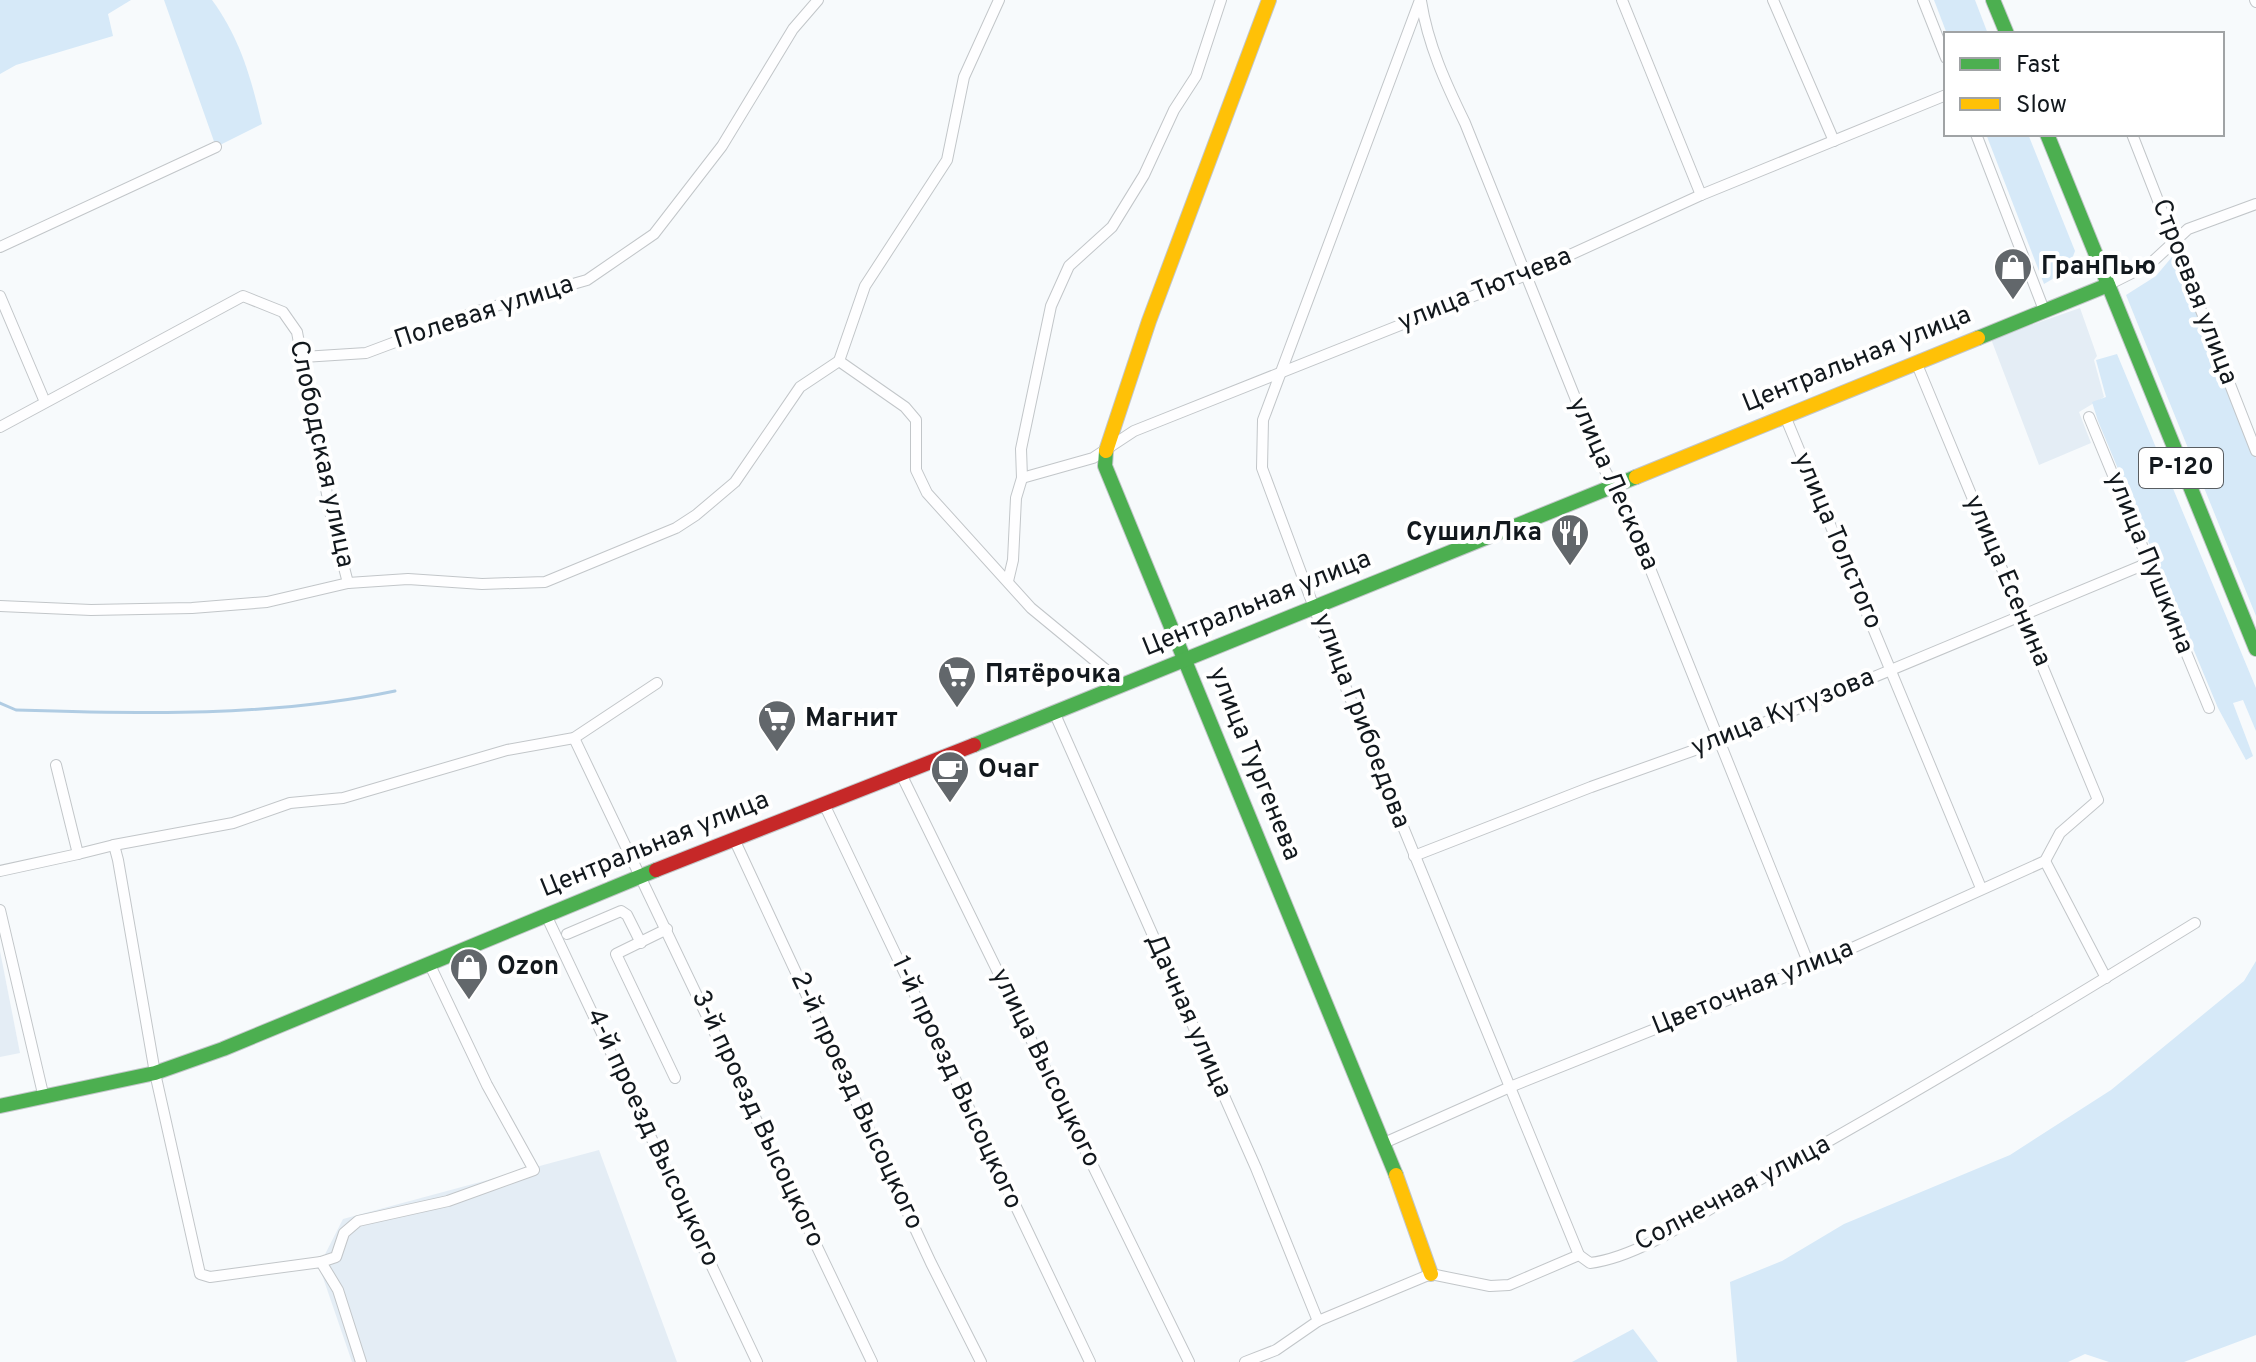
<svg xmlns="http://www.w3.org/2000/svg" width="2256" height="1362" viewBox="0 0 2256 1362" font-family="Overpass,sans-serif">
	<style>
		.built { fill: #e4edf5 }
		.green { fill: #d6e9f8 }
		.lines { fill: none; stroke-linecap: round; stroke-linejoin: round }
		.stream { stroke: #b0cce3; stroke-width: 3 }
		.street-casing { stroke: #c2c6c9; stroke-width: 12 }
		.fast-casing { stroke: #c2c6c9; stroke-width: 16 }
		.slow-casing { stroke: #c2c6c9; stroke-width: 16 }
		.jam-casing { stroke: #c2c6c9; stroke-width: 16 }
		.street { stroke: #fefeff; stroke-width: 10 }
		.fast { stroke: #4caf50; stroke-width: 14 }
		.slow { stroke: #ffc107; stroke-width: 14 }
		.jam { stroke: #c62828; stroke-width: 14 }
		.labels { text-anchor: middle; dominant-baseline: central; stroke-width: 8; stroke-linejoin: round; paint-order: stroke }
		.shield { fill: #fff; stroke: #595d61; stroke-width: 2 }
		.shield-label { font-size: 24px; font-weight: bold; fill: #12181d }
		.poi-label { font-size: 26px; font-weight: bold; fill: #12181d; stroke: #fff; text-anchor: start }
		.street-label { font-size: 26px; fill: #12181d; stroke: #fff }
	</style>
	<rect width="100%" height="100%" fill="#f7fafc"/>
	<g class="built">
		<polygon points="2080,308 2097,356 2094,360 2104,397 2079,412 2091,443 2039,465 1991,339"/>
		<polygon points="0,951 20,1053 0,1057"/>
		<polygon points="599,1150 677,1362 352,1362 319,1266 343,1219"/>
	</g>
	<g class="green">
		<polygon points="0,0 131,0 108,14 113,36 16,65 0,74"/>
		<path d="M 164,0 L 212,0 C 240,38 251,78 262,124 L 216,147 Z"/>
		<polygon points="1934,0 1975,0 1988,34 1947,34"/>
		<polygon points="1986,134 2028,134 2075,251 2068,270 2044,284"/>
		<polygon points="2177,251 2256,458 2256,616 2126,295 2156,276"/>
		<polygon points="2117,354 2256,688 2256,731 2243,700 2233,703 2253,756 2246,760 2218,708 2098,421 2092,402 2106,397 2096,360"/>
		<polygon points="2256,961 2256,1335 2184,1362 2109,1362 2085,1354 2068,1362 1737,1362 1730,1282 1782,1261 1844,1224 2010,1155 2111,1090 2244,981"/>
		<polygon points="1633,1329 1658,1362 1572,1362"/>
	</g>
	<g class="lines">
		<path class="stream" d="M 0,703 L 16,710 C 143,714 271,717 395,691"/>
		<defs>
			<g id="street">
				<polyline points="999,0 964,77 947,160 865,286 839,361 905,407 916,420 916,470 927,493 1031,608 1122,683"/>
				<polyline points="1420,0 1263,420 1262,468 1325,637 1579,1255"/>
				<polyline points="1622,0 1701,195"/>
				<polyline points="1773,0 1834,141"/>
				<polyline points="1923,0 1946,58"/>
				<polyline points="2255,0 2256,2"/>
				<path d="M 1421,1 C 1428,45 1446,84 1465,123 L 1603,467 L 1625,506 L 1810,967"/>
				<polyline points="1976,134 2044,310"/>
				<polyline points="2132,134 2256,451"/>
				<polyline points="0,247 216,147"/>
				<polyline points="2108,285 2150,264 2188,229 2256,204"/>
				<polyline points="0,296 45,402"/>
				<polyline points="303,357 366,353 478,311 587,280 654,234 722,146 793,29 818,0"/>
				<polyline points="1785,416 1981,888"/>
				<polyline points="2089,417 2209,708"/>
				<polyline points="0,427 243,296 283,312 297,332 332,521 348,583"/>
				<polyline points="1022,478 1093,458 1134,431 1526,275 1701,195 1946,95"/>
				<polyline points="1008,581 1013,560 1016,498 1022,478 1021,449 1051,306 1069,266 1112,227 1144,175 1174,110 1196,76 1221,0"/>
				<polyline points="0,606 91,610 192,608 267,602 348,583 408,579 482,584 545,582 676,528 696,515 735,482 800,387 839,361"/>
				<polyline points="1054,712 1256,1168 1318,1321"/>
				<polyline points="574,738 872,1362"/>
				<polyline points="56,765 78,854 114,845 118,860 155,1073 200,1274 210,1277 321,1262 338,1290 361,1362"/>
				<polyline points="901,774 1189,1362"/>
				<polyline points="824,804 1090,1362"/>
				<polyline points="734,839 931,1263 981,1362"/>
				<polyline points="114,845 233,823 290,803 343,798 507,750 574,738 657,683"/>
				<polyline points="1414,856 1591,787 1720,741 2148,563"/>
				<polyline points="2045,861 2106,978"/>
				<polyline points="0,871 78,854"/>
				<polyline points="0,910 44,1098"/>
				<polyline points="546,915 757,1362"/>
				<polyline points="667,929 616,954 675,1078"/>
				<polyline points="567,934 621,911 627,915 641,943"/>
				<polyline points="1384,1143 1510,1087 1810,967 2045,861 2060,833 2098,800 1916,362"/>
				<polyline points="321,1262 336,1257 344,1233 358,1221 448,1201 534,1170 487,1085 429,963"/>
				<path d="M 1245,1362 L 1276,1350 L 1318,1321 L 1431,1274 L 1490,1286 L 1509,1285 L 1579,1255 L 1590,1263 C 1641,1257 1706,1210 1752,1184 C 1903,1101 2049,1013 2195,923"/>
			</g>
			<g id="fast">
				<polyline points="1993,0 2007,34"/>
				<polyline points="2047,134 2256,649"/>
				<polyline points="1978,338 2108,285"/>
				<polyline points="1106,451 1105,466 1396,1175"/>
				<polyline points="974,745 1636,477"/>
				<polyline points="0,1106 155,1073 223,1049 656,870"/>
			</g>
			<g id="slow">
				<polyline points="1106,451 1149,321 1269,0"/>
				<polyline points="1636,477 1978,338"/>
				<polyline points="1396,1175 1431,1274"/>
			</g>
			<polyline id="jam" points="656,870 974,745"/>
		</defs>
		<use href="#street" class="street-casing"/>
		<use href="#fast" class="fast-casing"/>
		<use href="#slow" class="slow-casing"/>
		<use href="#jam" class="jam-casing"/>
		<use href="#street" class="street"/>
		<use href="#fast" class="fast"/>
		<use href="#slow" class="slow"/>
		<use href="#jam" class="jam"/>
	</g>
	<defs>
		<symbol id="shop-pin" viewBox="-11 -11 22 30"><path d="M0 17L-7.5 6A9.5 9.5 0 1 1 7.5 6Z" fill="#62676b" stroke="#fff"/><path d="M-5-2.5h2.3a2.7 3.5 0 0 1 5.4 0H5L5.5 6h-11ZM-1.5-2.5h3a1.5 2.3 0 0 0-3 0Z" fill="#fff"/></symbol>
		<symbol id="restaurant-pin" viewBox="-11 -11 22 30"><path d="M0 17L-7.5 6A9.5 9.5 0 1 1 7.5 6Z" fill="#62676b" stroke="#fff"/><path d="M-5-6h1v4h1v-4h1v4h1v-4h1v5L-1.5 .5V6h-2V.5L-5-1ZM5-6V6H3V1.5H1.5Q1.5-4 5-6Z" fill="#fff"/></symbol>
		<symbol id="supermarket-pin" viewBox="-11 -11 22 30"><path d="M0 17L-7.5 6A9.5 9.5 0 1 1 7.5 6Z" fill="#62676b" stroke="#fff"/><path d="M-6-5.5h2.5l.6 2H6L4.5 2H-2.5L-4.4-4H-6ZM-1.5 3.2a1.3 1.3 0 1 0 .1 0ZM3 3.2a1.3 1.3 0 1 0 .1 0Z" fill="#fff"/></symbol>
		<symbol id="cafe-pin" viewBox="-11 -11 22 30"><path d="M0 17L-7.5 6A9.5 9.5 0 1 1 7.5 6Z" fill="#62676b" stroke="#fff"/><path d="M-5.5-4.5H6V0H3Q3 3.5 0 3.5H-2.5Q-5.5 3.5-5.5 0ZM3-3.2v2h1.7v-2ZM-6 4.5H4V6H-6Z" fill="#fff"/></symbol>
	</defs>
	<g fill-rule="evenodd">
		<use href="#shop-pin" x="1991" y="245" width="44" height="60"/>
		<use href="#restaurant-pin" x="1548" y="511" width="44" height="60"/>
		<use href="#supermarket-pin" x="935" y="653" width="44" height="60"/>
		<use href="#supermarket-pin" x="755" y="697" width="44" height="60"/>
		<use href="#cafe-pin" x="928" y="748" width="44" height="60"/>
		<use href="#shop-pin" x="447" y="945" width="44" height="60"/>
	</g>
	<g class="labels">
		<rect class="shield" x="2139" y="448" width="84" height="40" rx="6"/>
		<g class="shield-label">
			<text x="2181" y="468">Р-120</text>
		</g>
		<g class="poi-label">
			<text x="2041" y="267">ГранПью</text>
			<text x="1542" y="533" text-anchor="end">СушилЛка</text>
			<text x="985" y="675">Пятёрочка</text>
			<text x="805" y="719">Магнит</text>
			<text x="978" y="770">Очаг</text>
			<text x="497" y="967">Ozon</text>
		</g>
		<g class="street-label">
			<text transform="translate(1485 290) rotate(-22)">улица Тютчева</text>
			<text transform="translate(2194 292) rotate(69)">Строевая улица</text>
			<text transform="translate(484 313) rotate(-18)">Полевая улица</text>
			<text transform="translate(1857 360) rotate(-22)">Центральная улица</text>
			<text transform="translate(321 454) rotate(78)">Слободская улица</text>
			<text transform="translate(1613 484) rotate(66)">улица Лескова</text>
			<text transform="translate(1837 541) rotate(67)">улица Толстого</text>
			<text transform="translate(2149 563) rotate(68)">улица Пушкина</text>
			<text transform="translate(2007 581) rotate(67)">улица Есенина</text>
			<text transform="translate(1257 604) rotate(-22)">Центральная улица</text>
			<text transform="translate(1783 713) rotate(-22)">улица Кутузова</text>
			<text transform="translate(1361 721) rotate(69)">улица Грибоедова</text>
			<text transform="translate(1254 764) rotate(68)">улица Тургенева</text>
			<text transform="translate(655 845) rotate(-22)">Центральная улица</text>
			<text transform="translate(1753 988) rotate(-22)">Цветочная улица</text>
			<text transform="translate(1188 1016) rotate(66)">Дачная улица</text>
			<text transform="translate(1045 1068) rotate(64)">улица Высоцкого</text>
			<text transform="translate(956 1083) rotate(65)">1-й проезд Высоцкого</text>
			<text transform="translate(856 1101) rotate(65)">2-й проезд Высоцкого</text>
			<text transform="translate(757 1119) rotate(65)">3-й проезд Высоцкого</text>
			<text transform="translate(652 1138) rotate(65)">4-й проезд Высоцкого</text>
			<text transform="translate(1733 1194) rotate(-28)">Солнечная улица</text>
		</g>
	</g>
	<rect x="1944" y="32" width="280" height="104" fill="#ffffff" stroke="#a0a3a5" stroke-width="2"/>
	<rect x="1960" y="58" width="40" height="12" fill="#4caf50" stroke="#a0a3a5" stroke-width="2"/>
	<text x="2016" y="72" font-size="24" fill="#12181d">Fast</text>
	<rect x="1960" y="98" width="40" height="12" fill="#ffc107" stroke="#a0a3a5" stroke-width="2"/>
	<text x="2016" y="112" font-size="24" fill="#12181d">Slow</text>
</svg>
